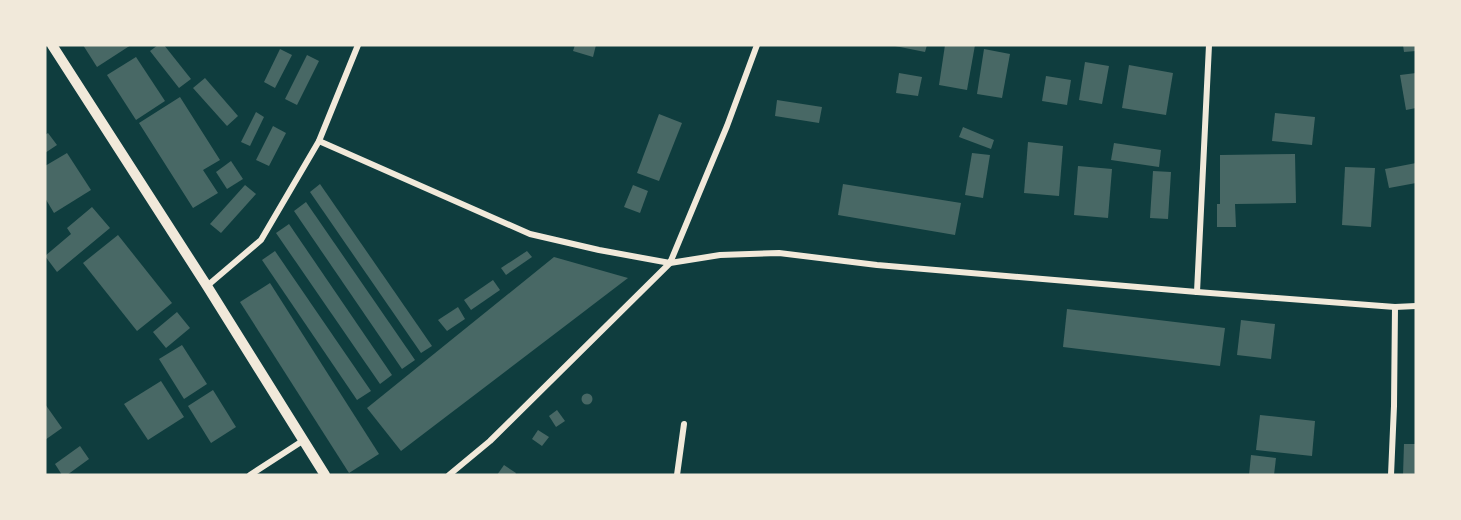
<svg xmlns="http://www.w3.org/2000/svg" width="1461" height="520" viewBox="0 0 1461 520" font-family="'Noto Serif',serif">
	<style>
		.building { fill: #486865 }
		.lines { fill: none; stroke-linecap: round; stroke-linejoin: round }
		.minor { stroke: #f1e9da; stroke-width: 6 }
		.tertiary { stroke: #f1e9da; stroke-width: 10 }
	</style>
	<rect width="100%" height="100%" fill="#0f3d3e"/>
	<g class="building">
		<polygon points="83,45 131,45 97,67"/>
		<polygon points="158,45 164,45 191,79 179,88 150,51"/>
		<polygon points="575,45 596,45 593,57 573,51"/>
		<polygon points="890,45 927,45 925,52"/>
		<polygon points="945,45 975,45 967,90 939,85"/>
		<polygon points="1403,45 1416,45 1416,51 1404,52"/>
		<polygon points="280,49 292,55 275,88 264,82"/>
		<polygon points="984,49 1010,54 1002,98 977,94"/>
		<polygon points="307,55 319,61 297,105 285,99"/>
		<polygon points="136,57 165,101 136,120 107,75"/>
		<polygon points="1085,62 1109,66 1102,104 1079,100"/>
		<polygon points="1129,65 1173,73 1166,115 1122,108"/>
		<polygon points="899,73 922,77 918,96 896,93"/>
		<polygon points="1416,73 1416,108 1406,110 1400,75"/>
		<polygon points="1046,76 1071,80 1067,105 1042,101"/>
		<polygon points="205,78 238,116 227,126 193,88"/>
		<polygon points="180,97 220,160 203,170 218,193 193,208 139,123"/>
		<polygon points="777,100 822,107 819,123 775,116"/>
		<polygon points="256,112 264,117 250,146 241,142"/>
		<polygon points="1275,113 1315,117 1312,145 1272,141"/>
		<polygon points="659,114 682,123 659,181 637,173"/>
		<polygon points="273,126 286,133 269,166 256,160"/>
		<polygon points="963,127 994,140 991,149 959,137"/>
		<polygon points="48,133 57,145 45,153 45,135"/>
		<polygon points="1028,142 1063,146 1059,196 1024,193"/>
		<polygon points="1114,143 1161,150 1159,167 1111,160"/>
		<polygon points="67,153 91,190 54,213 45,198 45,166"/>
		<polygon points="972,153 990,155 983,198 965,195"/>
		<polygon points="1295,154 1296,203 1235,204 1236,227 1217,227 1217,204 1220,204 1220,155"/>
		<polygon points="231,161 243,179 227,189 216,172"/>
		<polygon points="1416,163 1416,183 1389,188 1385,169"/>
		<polygon points="1078,166 1112,169 1108,218 1074,215"/>
		<polygon points="1345,167 1375,168 1371,227 1342,225"/>
		<polygon points="1153,171 1171,172 1168,219 1150,218"/>
		<polygon points="320,184 432,346 421,353 310,192"/>
		<polygon points="843,184 961,203 955,235 838,215"/>
		<polygon points="245,185 256,194 221,233 210,224"/>
		<polygon points="633,185 648,191 640,213 624,207"/>
		<polygon points="306,202 415,360 402,369 294,211"/>
		<polygon points="92,207 110,228 57,272 45,256 71,234 67,228"/>
		<polygon points="289,224 392,375 380,384 276,233"/>
		<polygon points="118,235 172,303 137,331 83,263"/>
		<polygon points="275,251 371,391 357,400 262,260"/>
		<polygon points="527,251 532,257 506,275 501,268"/>
		<polygon points="554,257 628,278 401,451 367,408"/>
		<polygon points="493,280 500,290 471,310 464,300"/>
		<polygon points="270,283 379,454 349,473 240,302"/>
		<polygon points="458,307 465,319 447,331 438,320"/>
		<polygon points="1067,309 1225,328 1220,366 1063,347"/>
		<polygon points="177,312 190,328 166,348 153,332"/>
		<polygon points="1241,320 1275,324 1271,359 1237,355"/>
		<polygon points="182,345 207,384 184,399 159,359"/>
		<polygon points="161,381 184,417 148,440 124,404"/>
		<polygon points="213,390 236,427 211,443 188,406"/>
		<circle cx="587" cy="399" r="5.5"/>
		<polygon points="45,404 62,428 45,440"/>
		<polygon points="557,410 565,421 556,427 549,416"/>
		<polygon points="1260,415 1315,421 1312,456 1256,450"/>
		<polygon points="538,430 549,437 542,446 532,439"/>
		<polygon points="1404,444 1416,444 1416,475 1403,475"/>
		<polygon points="80,446 89,459 67,475 62,475 55,464"/>
		<polygon points="1251,455 1276,458 1274,475 1249,475"/>
		<polygon points="504,465 516,473 515,475 497,475"/>
	</g>
	<g class="lines">
		<g class="minor">
			<polyline points="319,141 530,234 599,250 670,263 727,126 757,45"/>
			<polyline points="207,286 261,240 319,141 358,45"/>
			<polyline points="1197,292 1209,45"/>
			<polyline points="250,475 304,440"/>
			<polyline points="449,475 490,441 670,263 720,255 779,253 877,265 1197,292 1395,307 1416,306"/>
			<polyline points="677,475 684,424"/>
			<polyline points="1391,475 1394,406 1395,307"/>
		</g>
		<polyline class="tertiary" points="52,45 207,286 325,475"/>
	</g>
	<rect width="1461" height="520" fill="none" stroke="#f1e9da" stroke-width="93"/>
</svg>
